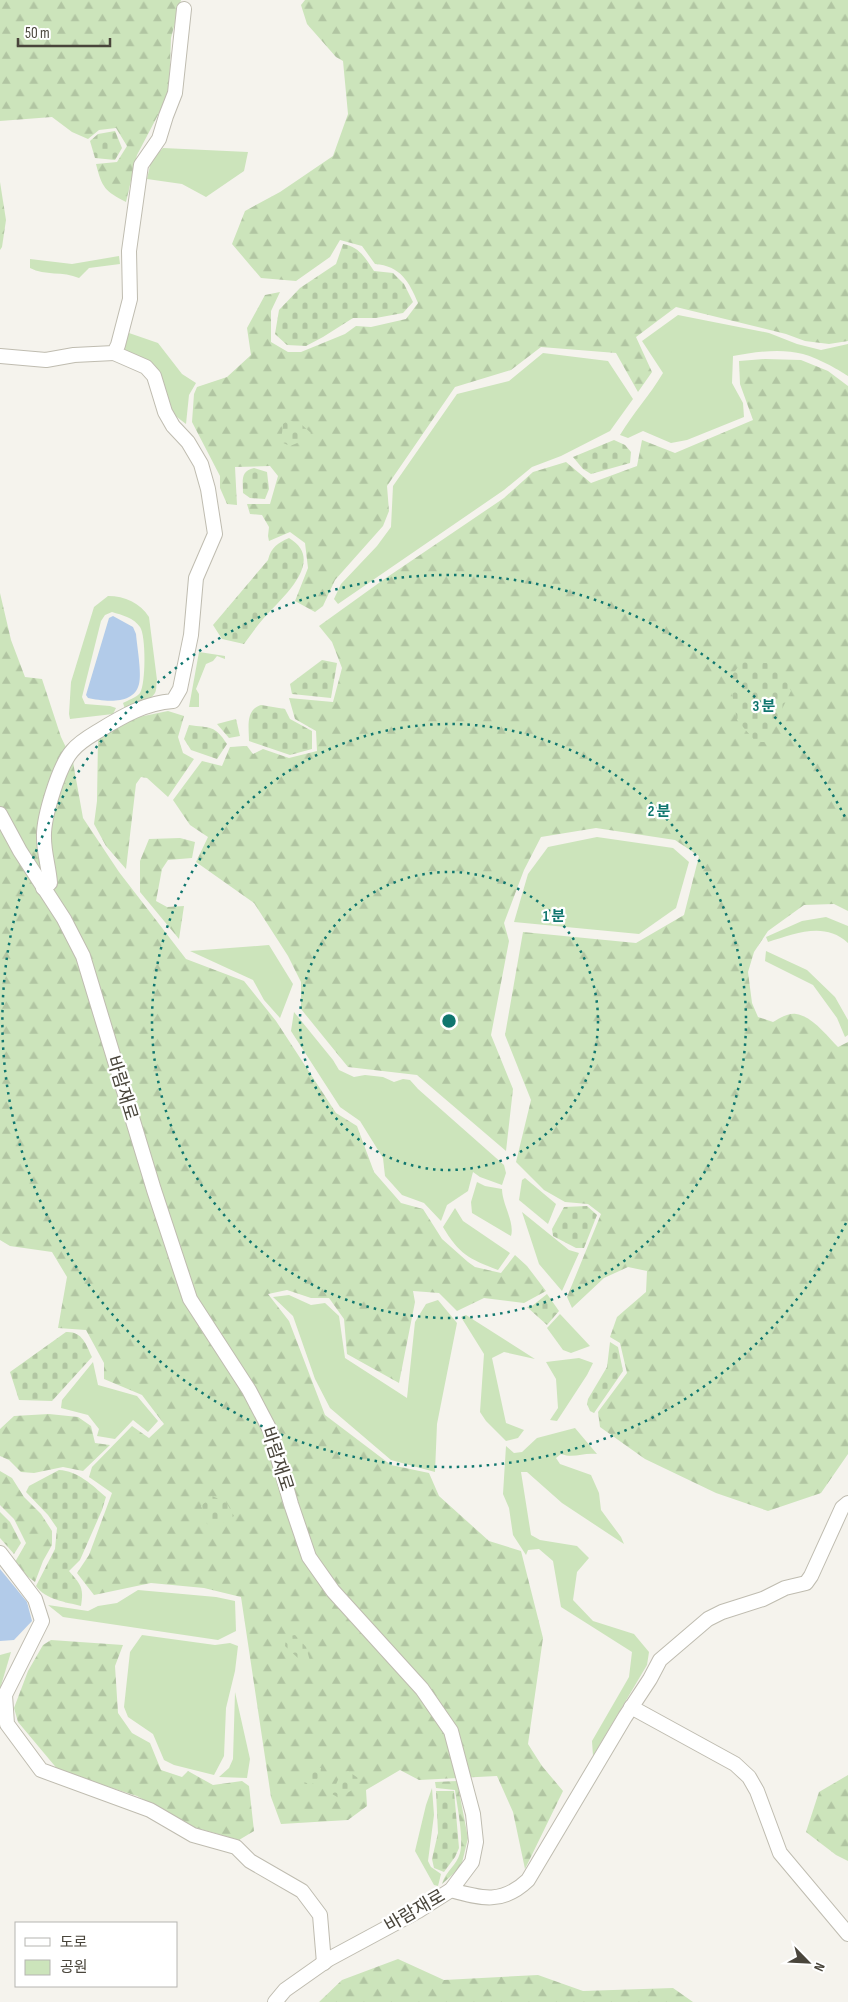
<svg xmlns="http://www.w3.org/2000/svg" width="848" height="2002" viewBox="0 0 848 2002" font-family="'Sofia Sans Condensed','Noto Sans KR',sans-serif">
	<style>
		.green { fill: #cce4bb }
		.forest { fill: url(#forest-firs) }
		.cemetery { fill: url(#cemetery-stones) }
		.water { fill: #b2cbe9 }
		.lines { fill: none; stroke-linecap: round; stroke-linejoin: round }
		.minor-casing { stroke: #bfbcb0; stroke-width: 16 }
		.minor { stroke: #fff; stroke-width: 14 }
		.ring { fill: none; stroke: #0f766e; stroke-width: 2.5; stroke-dasharray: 2.5 5 }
		.labels { text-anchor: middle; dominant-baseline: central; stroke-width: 4.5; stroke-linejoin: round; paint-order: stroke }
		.street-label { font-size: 18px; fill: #49453b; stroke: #fff }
		.centre { fill: #0f766e; stroke: #fff; stroke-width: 2.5 }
		.ring-label { font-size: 15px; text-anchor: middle; font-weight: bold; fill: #0f766e; stroke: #fff; stroke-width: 4.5; stroke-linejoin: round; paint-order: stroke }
	</style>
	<defs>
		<pattern id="forest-firs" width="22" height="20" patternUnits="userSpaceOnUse" patternTransform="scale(1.25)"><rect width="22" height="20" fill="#cce4bb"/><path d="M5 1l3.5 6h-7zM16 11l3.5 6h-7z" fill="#b1c5a2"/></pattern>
		<pattern id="cemetery-stones" width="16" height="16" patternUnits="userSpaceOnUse" patternTransform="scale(1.25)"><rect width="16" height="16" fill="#cce4bb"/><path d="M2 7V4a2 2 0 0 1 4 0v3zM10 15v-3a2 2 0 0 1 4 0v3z" fill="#b1c5a2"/></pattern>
	</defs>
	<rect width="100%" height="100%" fill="#f5f3ed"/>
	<g class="green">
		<polygon points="163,148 248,152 244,171 206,197 182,184 147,179 151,161"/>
		<path d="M 119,256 L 120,264 L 89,268 L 79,278 C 63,271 45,276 30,268 L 30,259 L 72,264 Z"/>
		<path d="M 678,315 L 769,333 L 797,344 L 821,350 L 848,344 L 848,376 C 838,369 815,357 803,354 C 781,348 754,352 733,356 L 732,383 L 743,403 L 744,417 L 687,440 L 671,443 L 643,431 L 628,438 L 620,435 C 633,413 650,395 663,373 L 642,341 Z"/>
		<polygon points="129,333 158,343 182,374 196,383 189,395 186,424 173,414 163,385 125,353 123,349"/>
		<polygon points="543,353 608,361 633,399 610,431 561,456 532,467 504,490 338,604 334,599 341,584 377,546 391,527 393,486 457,394 509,381"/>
		<path d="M 108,596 C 125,596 140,603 149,617 L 157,680 C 156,684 157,689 155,693 C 151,700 133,708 125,709 L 123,703 C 128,700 136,698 140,693 C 146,684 146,635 140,627 C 134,618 122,615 112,612 L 105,615 L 101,621 L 82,697 L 85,704 L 110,706 L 116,708 L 113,714 L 70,719 L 69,714 L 71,682 L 94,607 Z"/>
		<polygon points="199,652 225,656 225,659 217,656 213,661 206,664 196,689 199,694 199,707 189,707"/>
		<polygon points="597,837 673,848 689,862 676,908 639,934 514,922 528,874 548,847"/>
		<path d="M 826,917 L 848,926 L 848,943 C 824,921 795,934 768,942 L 766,937 L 802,921 Z"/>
		<polygon points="269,945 293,984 280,1018 264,1000 253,980 190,951"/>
		<polygon points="766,951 807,970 835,997 848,1020 848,1035 845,1037 837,1018 813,985 765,961"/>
		<polygon points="294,1012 333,1060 339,1070 354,1077 365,1075 383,1077 394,1082 403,1079 410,1080 418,1089 504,1165 506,1173 502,1185 480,1177 473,1172 468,1191 447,1205 441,1221 424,1203 402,1195 385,1176 383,1158 360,1121 340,1107 291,1031"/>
		<polygon points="525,1178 556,1204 548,1224 519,1200 522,1180"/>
		<path d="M 477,1182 L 485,1186 L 502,1189 C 502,1204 515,1222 511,1236 L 472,1213 L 471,1202 Z"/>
		<path d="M 455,1208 L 463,1221 L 510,1253 L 498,1270 C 469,1259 459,1254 443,1227 Z"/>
		<polygon points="522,1212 569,1250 579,1253 562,1291 539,1264"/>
		<polygon points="289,1295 311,1305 325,1303 339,1316 345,1358 407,1398 415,1322 426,1304 438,1300 457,1323 437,1424 435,1472 391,1460 330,1408 315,1379 293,1316 273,1297"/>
		<polygon points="560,1314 590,1346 571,1353 563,1350 547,1328"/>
		<polygon points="466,1315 535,1359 504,1352 492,1358 506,1423 524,1430 518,1438 506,1441 486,1421 480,1412 484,1354 461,1317"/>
		<polygon points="579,1358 593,1363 587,1375 557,1421 550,1420 558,1408 556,1379 546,1362"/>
		<polygon points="93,1362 98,1385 137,1396 158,1421 148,1432 133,1420 115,1439 97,1436 99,1429 88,1415 61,1408 62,1400"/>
		<path d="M 575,1428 L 597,1454 C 583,1452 575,1459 561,1454 L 556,1458 L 560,1464 L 591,1475 L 599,1493 L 601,1510 L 621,1537 L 624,1544 L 562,1503 L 527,1472 L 521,1472 L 531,1535 L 540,1540 L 577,1546 L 589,1558 L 577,1572 L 573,1600 L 593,1621 L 634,1634 L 649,1652 L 647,1665 L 593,1756 L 592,1741 L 629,1677 L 632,1652 L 561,1607 L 553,1561 L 539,1549 L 528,1550 L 526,1555 L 513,1535 L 509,1508 L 503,1494 L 506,1446 L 514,1453 L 522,1452 L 537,1438 Z"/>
		<polygon points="138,1590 216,1597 235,1601 236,1631 218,1640 63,1617 48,1605 88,1611 98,1606 117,1603"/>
		<polygon points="142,1635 215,1645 230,1643 238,1646 235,1671 226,1708 224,1756 214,1775 174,1765 164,1760 153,1734 128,1717 124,1707 130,1652"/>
		<polygon points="11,1652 0,1689 0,1655"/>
		<polygon points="235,1692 250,1759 247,1778 219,1777 229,1768 233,1759"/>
		<polygon points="432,1788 434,1815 428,1861 431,1867 441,1874 438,1886 434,1885 415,1851 426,1805"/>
	</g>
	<g class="forest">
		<path d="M 0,0 L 181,0 L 171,38 L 169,94 L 137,155 L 126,202 C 105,191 102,188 96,164 L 117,162 L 127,146 L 116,128 L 99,130 L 88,139 L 72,132 L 52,117 L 0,121 Z"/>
		<path d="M 305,0 L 848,0 L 848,341 L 829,344 L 805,341 L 786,334 L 676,307 L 636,337 L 652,372 L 638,392 L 616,353 L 541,347 L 511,370 L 455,387 L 387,486 L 389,511 L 383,526 L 335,580 L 323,606 L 315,612 L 295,601 L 308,568 L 305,543 L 290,532 L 269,541 L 268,536 L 269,527 L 262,515 L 250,514 L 247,504 L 270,504 L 278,476 L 270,466 L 235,467 L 237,505 L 227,504 L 220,488 L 220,476 L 192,422 L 194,394 L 197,387 L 227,377 L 251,355 L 247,328 L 265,295 L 280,292 L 271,311 L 271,342 L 288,352 L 301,352 L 345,334 L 356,326 L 371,327 L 406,319 L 418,303 C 409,281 400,266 375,264 L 362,246 L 340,240 L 330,257 L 296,281 L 261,278 L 232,244 L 245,211 L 280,192 L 333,156 L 348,114 L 343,61 L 336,57 L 307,24 L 301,5 Z"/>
		<polygon points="0,182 6,220 2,247 0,250"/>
		<path d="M 765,359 L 801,360 L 828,371 L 848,386 L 848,911 L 834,904 L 804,905 L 768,931 L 754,952 L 748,972 L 752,1003 L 758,1017 L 773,1022 C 780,1018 788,1013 796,1014 C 812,1016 827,1036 838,1047 L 848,1042 L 848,1454 L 821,1493 L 768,1511 L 716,1493 L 645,1459 L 600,1427 L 598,1412 L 627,1373 L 620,1343 L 610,1337 L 617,1317 L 646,1292 L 647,1271 L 628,1267 L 604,1278 L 572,1308 L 567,1297 L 601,1214 L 588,1204 L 565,1202 L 544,1190 L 516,1162 L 531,1100 L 505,1035 L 523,932 L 636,943 L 684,915 L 699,856 L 675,840 L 596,828 L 541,837 L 524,870 L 504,923 L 509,941 L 491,1035 L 513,1089 L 506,1151 L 417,1075 L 348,1067 L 301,1009 L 301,982 L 288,956 L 254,903 L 196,862 L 208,837 L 190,825 L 173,800 L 202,761 L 222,766 L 230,747 L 247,746 L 253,754 L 263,749 L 289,758 L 317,751 L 316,731 L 295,719 L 289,698 L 333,702 L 342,668 L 332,642 L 319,626 L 383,580 L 504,498 L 533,472 L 566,462 L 591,483 L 637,466 L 642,440 L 675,453 L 753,420 L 740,384 L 739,361 Z"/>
		<polygon points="0,593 11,640 25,677 42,679 61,737 73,762 83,818 119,872 186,959 244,981 276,1021 336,1113 357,1126 374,1172 401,1203 423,1209 442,1239 468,1262 475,1267 501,1273 515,1255 527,1266 546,1291 524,1303 484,1298 457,1311 439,1293 413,1291 415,1302 399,1383 347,1354 344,1319 329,1298 311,1298 287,1290 268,1294 289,1321 325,1415 391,1465 429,1473 439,1496 489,1541 521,1551 543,1638 528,1744 542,1766 563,1791 525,1869 513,1812 497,1776 419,1780 400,1770 366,1790 367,1806 348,1820 281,1824 271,1797 241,1597 204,1588 151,1583 94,1595 77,1573 89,1555 112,1493 89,1477 92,1467 132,1426 149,1438 164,1424 142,1395 104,1379 104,1363 86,1330 58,1328 67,1277 52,1252 10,1246 0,1240"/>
		<polygon points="168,711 184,716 178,737 183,753 194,759 168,797 147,778 141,777 136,784 126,869 106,846 94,824 97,801 98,740 129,719"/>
		<polygon points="236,719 240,736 229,738 217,724"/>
		<polygon points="180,838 195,842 192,858 168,860 162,869 156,901 167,907 184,906 179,939 140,892 140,861 149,839"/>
		<polygon points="49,1414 78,1417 91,1426 95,1443 110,1445 83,1471 63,1467 34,1473 21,1472 9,1460 0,1456 0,1429 14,1416"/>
		<polygon points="0,1471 12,1478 24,1497 41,1514 52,1531 52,1545 43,1561 35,1582 19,1570 15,1562 26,1543 14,1519 0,1505"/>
		<polygon points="51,1640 123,1645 115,1666 118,1713 132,1733 150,1743 161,1770 182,1777 188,1771 213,1785 242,1781 249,1786 254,1831 239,1840 193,1827 137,1796 59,1771 18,1722 14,1708 28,1671 43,1645"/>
		<polygon points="848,1775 848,1861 836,1855 806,1832 819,1792"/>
		<path d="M 457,1781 L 468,1838 L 461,1867 L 442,1884 C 445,1872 457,1865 460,1853 C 464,1840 457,1805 455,1790 L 436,1788 L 435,1782 Z"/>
		<polygon points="398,1959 444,1980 538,1975 583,1991 673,1988 693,2002 319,2002 342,1980"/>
	</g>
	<g class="cemetery">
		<polygon points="115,131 122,148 115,160 95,158 90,141 98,134"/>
		<path d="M 343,244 C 360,247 365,258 374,271 L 393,273 L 404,284 L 413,302 L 403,313 L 376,318 L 353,318 L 323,337 L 306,346 L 287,345 L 275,334 L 279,310 L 300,288 L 336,264 Z"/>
		<polygon points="288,420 302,425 311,433 307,439 290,446 281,442 283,424"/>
		<polygon points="614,440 625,445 631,452 630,463 591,474 583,469 573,457"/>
		<path d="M 254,468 L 267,472 L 269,489 L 265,499 L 250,498 L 243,493 C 243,481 240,471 254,468 Z"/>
		<path d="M 289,538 C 328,561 279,600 263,619 C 256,627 250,636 244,644 L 222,639 L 213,625 L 268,560 C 271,547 278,543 289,538 Z"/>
		<polygon points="322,660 337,663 331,698 292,694 290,684"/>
		<polygon points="742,662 768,663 781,668 791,691 774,725 768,742 756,742 737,720 729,679"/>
		<path d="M 261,705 L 285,709 L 290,719 L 312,731 L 312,749 L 290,755 L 249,741 C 249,728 245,710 261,705 Z"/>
		<path d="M 189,725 C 210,728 215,725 227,744 L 217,759 L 191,750 L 184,739 Z"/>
		<polygon points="587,1206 597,1215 584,1248 576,1248 553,1236 552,1229 564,1207"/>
		<polygon points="547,1294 559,1311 547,1325 527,1307 532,1306"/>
		<path d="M 66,1332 C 82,1331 86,1344 92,1357 L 52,1401 L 19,1400 L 10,1372 Z"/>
		<polygon points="610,1342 618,1347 623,1371 594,1413 590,1411 587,1404 588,1399 607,1367"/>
		<path d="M 59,1470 C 78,1471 92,1485 106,1497 L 102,1510 L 80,1560 L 69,1571 C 81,1585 84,1587 81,1606 C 66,1602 46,1600 36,1586 L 55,1549 L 57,1528 L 48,1515 L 26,1492 L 29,1486 Z"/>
		<polygon points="212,1496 226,1502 234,1516 216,1527 207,1524 201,1506"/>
		<polygon points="0,1512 10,1522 21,1543 14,1554 0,1538"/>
		<polygon points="295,1635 306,1647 310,1661 301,1661 285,1646 286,1637"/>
		<polygon points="314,1766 321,1768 320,1776 311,1785 304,1783 300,1775"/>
		<polygon points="348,1771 358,1778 357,1787 339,1798 332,1794 340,1775"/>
		<polygon points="436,1791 454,1791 459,1848 455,1857 444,1872 434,1868 432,1859 438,1833"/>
	</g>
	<g class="water">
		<path d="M 113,616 L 133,627 L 136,634 C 137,646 142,674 139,684 C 134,706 103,701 88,698 L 86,695 L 109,618 Z"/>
		<polygon points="0,1569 27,1602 32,1621 14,1640 0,1641"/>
	</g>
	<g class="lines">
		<defs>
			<g id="minor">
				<polyline points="0,356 46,360 74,355 114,353 118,345 130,299 129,251 141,165 159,139 166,116 175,93 184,9"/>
				<polyline points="0,814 20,851 64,919 83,956 154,1190 190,1299 249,1390 270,1430 291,1504 309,1557 333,1591 422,1689 451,1731 473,1814 476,1842 472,1862 451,1890 418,1911 329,1959 285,1990 275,2002"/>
				<path d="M 43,888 L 50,883 C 49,868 44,853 44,838 C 43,818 59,766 72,751 C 79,742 90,736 100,730 C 123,716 145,703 173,701 L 180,689 L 191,635 L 196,578 L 215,534 L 208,489 L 201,464 L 188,442 L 173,426 L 165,412 L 154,376 L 146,367 L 114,353"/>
				<polyline points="0,1553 35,1599 42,1621 5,1695 7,1724 41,1770 150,1810 193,1835 236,1847 250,1861 302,1891 320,1915 324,1963"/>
				<polyline points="631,1707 735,1764 749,1777 757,1791 780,1853 848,1934"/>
				<path d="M 451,1890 C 482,1899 503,1904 528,1880 L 625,1717 L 650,1679 L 660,1660 L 708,1619 L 722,1612 L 763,1599 L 785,1588 L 806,1583 L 811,1576 L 842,1508 L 848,1503"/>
			</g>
		</defs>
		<use href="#minor" class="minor-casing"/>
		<use href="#minor" class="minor"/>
	</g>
	<g class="ring">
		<circle cx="449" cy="1021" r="149"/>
		<circle cx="449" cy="1021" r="297"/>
		<path d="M846 1223A446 446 0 1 1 846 819"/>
	</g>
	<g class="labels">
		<g class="street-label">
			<text transform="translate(122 1088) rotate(73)">바람재로</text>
			<text transform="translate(277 1459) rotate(72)">바람재로</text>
			<text transform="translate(415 1911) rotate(-30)">바람재로</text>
		</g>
	</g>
	<circle cx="449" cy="1021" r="8" class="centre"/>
	<g class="ring-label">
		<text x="764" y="711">3 분</text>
		<text x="659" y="816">2 분</text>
		<text x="554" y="921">1 분</text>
	</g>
	<rect x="15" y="1922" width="162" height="65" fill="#ffffff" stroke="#b6b5b1"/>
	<rect x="25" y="1938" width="25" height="8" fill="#ffffff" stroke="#b6b5b1"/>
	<text x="60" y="1947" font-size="15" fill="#49453b">도로</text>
	<rect x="25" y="1960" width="25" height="15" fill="#cce4bb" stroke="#b6b5b1"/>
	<text x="60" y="1972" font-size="15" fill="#49453b">공원</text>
	<g transform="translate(808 1962) rotate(114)" stroke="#ffffff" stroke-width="4" paint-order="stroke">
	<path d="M0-4L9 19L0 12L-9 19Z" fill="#49453b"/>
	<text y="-8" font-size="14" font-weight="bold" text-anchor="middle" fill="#49453b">N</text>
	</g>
	<path d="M18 38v8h92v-8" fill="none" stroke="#49453b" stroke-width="2.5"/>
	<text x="25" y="38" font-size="15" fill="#49453b" stroke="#ffffff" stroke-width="4" paint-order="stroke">50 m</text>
</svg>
